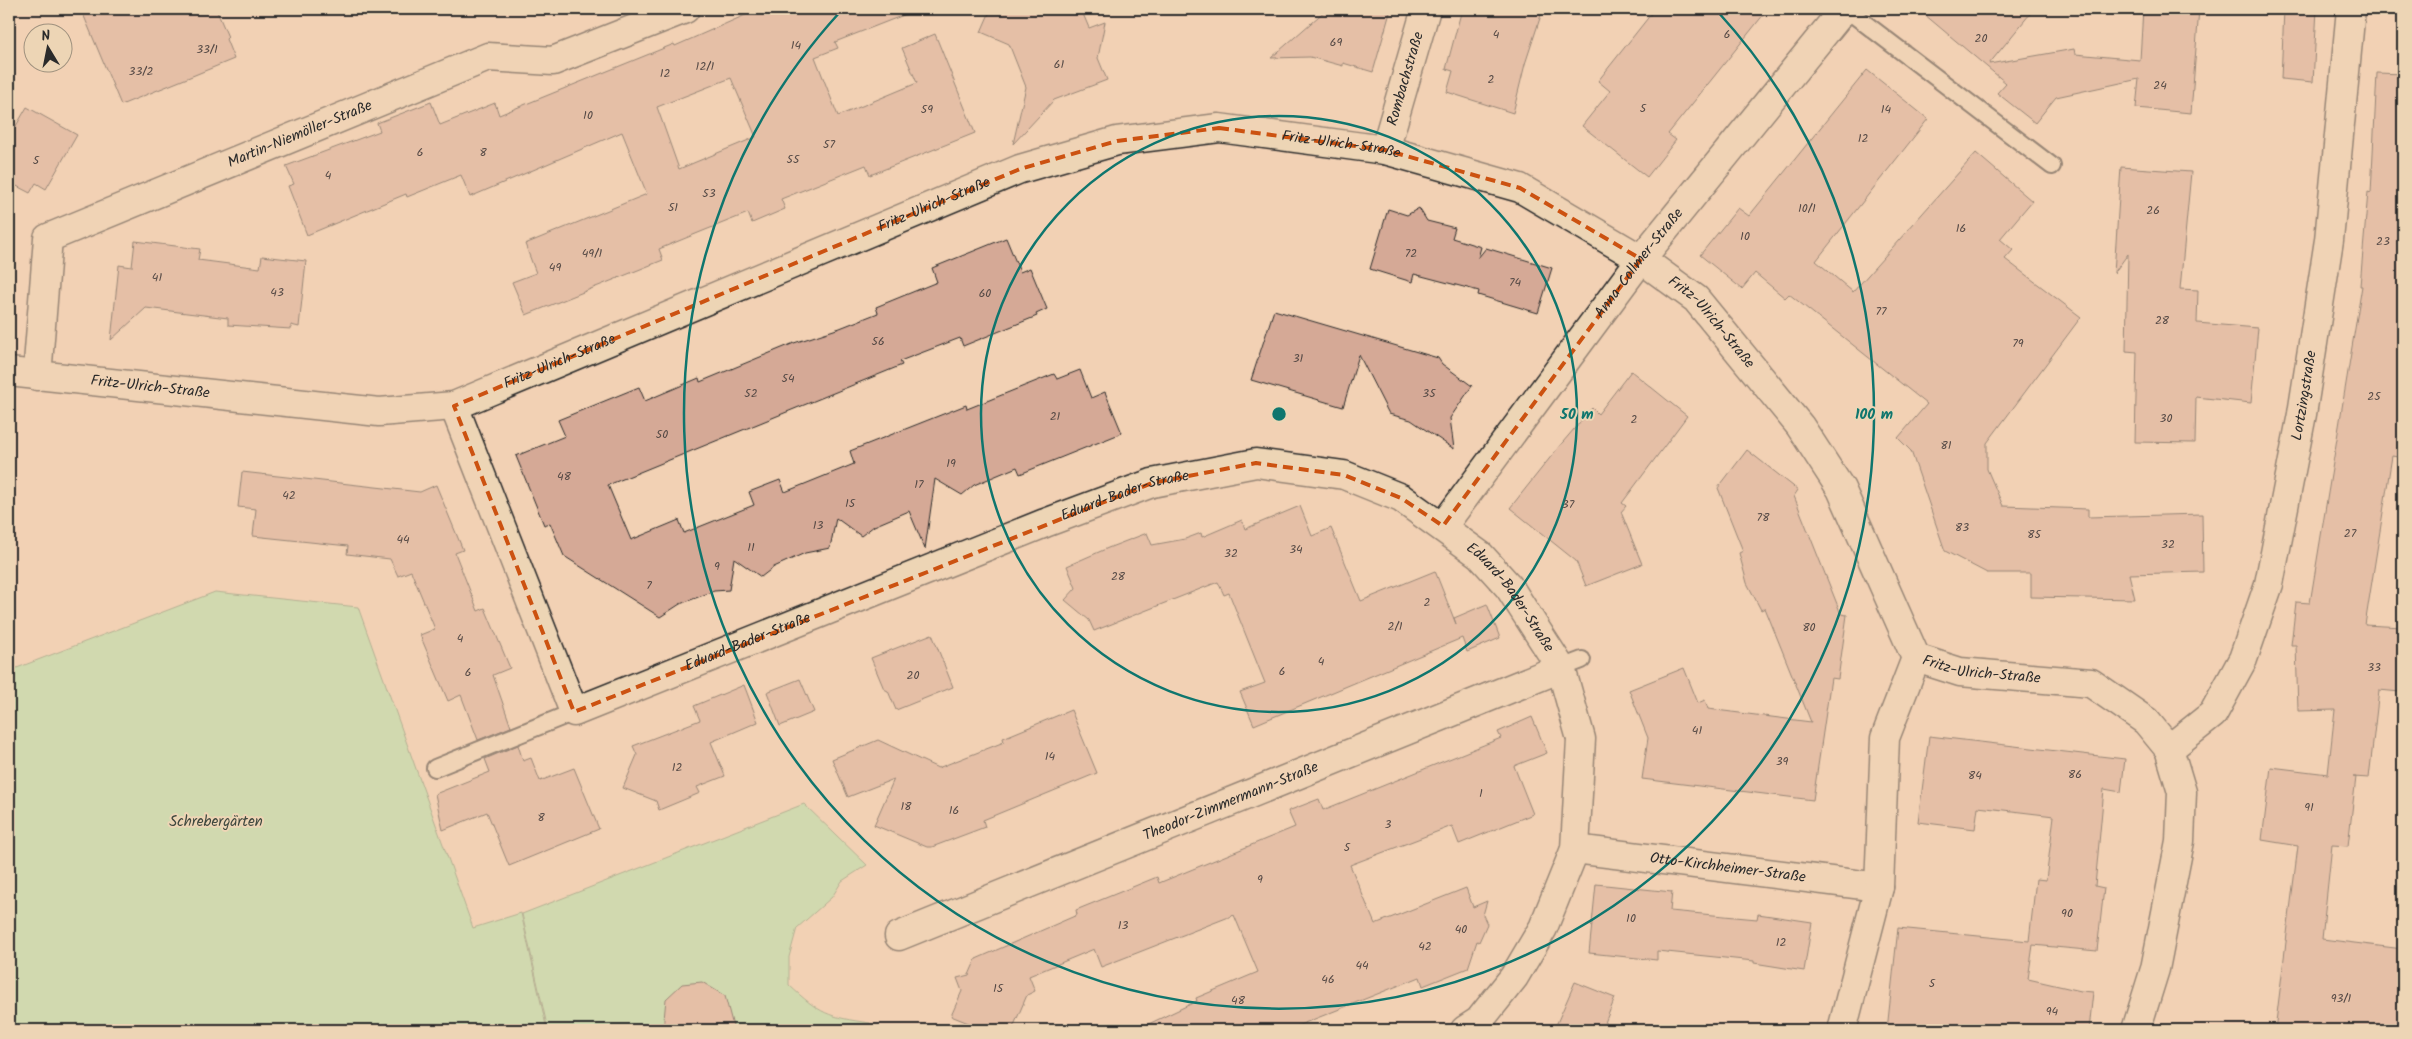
<svg xmlns="http://www.w3.org/2000/svg" width="2412" height="1039" viewBox="0 0 2412 1039" font-family="Kalam,sans-serif">
	<style>
		.green { fill: #a9e3a8; stroke: #6a876a }
		.building { fill: #d5a996; stroke: #2b2b2b; fill-rule: evenodd }
		.lines { fill: none; stroke-linecap: round; stroke-linejoin: round }
		.lane-casing { stroke: #2b2b2b; stroke-width: 20 }
		.street-casing { stroke: #2b2b2b; stroke-width: 31 }
		.lane { stroke: #edd5b5; stroke-width: 16 }
		.street { stroke: #edd5b5; stroke-width: 28 }
		.marked { fill: none; stroke: #cc5211; stroke-width: 4; stroke-dasharray: 10 6; stroke-linejoin: round }
		.ring { fill: none; stroke: #0f766e; stroke-width: 2.5 }
		.labels { text-anchor: middle; dominant-baseline: central; stroke-width: 4; stroke-linejoin: round; paint-order: stroke }
		.number-label { font-size: 12px; fill: #564a46 }
		.street-label { font-size: 15px; fill: #2b2b2b; stroke: #edd5b5 }
		.park-label { font-size: 15px; fill: #3e473e; stroke: #edd5b5 }
		.centre { fill: #0f766e; stroke: #edd5b5; stroke-width: 2.5 }
		.ring-label { font-size: 15px; text-anchor: middle; font-weight: bold; fill: #0f766e; stroke: #edd5b5; stroke-width: 4; stroke-linejoin: round; paint-order: stroke }
	</style>
	<rect width="100%" height="100%" fill="#f2d1b4"/>
	<filter id="ink" filterUnits="userSpaceOnUse"><feTurbulence type="fractalNoise" baseFrequency=".02" numOctaves="2"/><feDisplacementMap in="SourceGraphic" scale="10" xChannelSelector="R" yChannelSelector="G"/><feConvolveMatrix kernelMatrix="1 2 1 2 8 2 1 2 1" color-interpolation-filters="sRGB"/></filter>
	<g filter="url(#ink)">
		<g class="green">
			<polygon points="215,592 358,607 473,928 521,913 547,1030 9,1030 9,671"/>
			<path d="M 804,804 L 867,865 L 842,881 L 832,897 L 797,928 L 789,957 L 789,985 C 820,1014 828,1017 870,1023 L 869,1030 L 548,1030 L 522,914 Z"/>
		</g>
		<g class="building">
			<polygon points="81,9 216,9 228,37 226,39 234,59 121,105"/>
			<path d="M 759,9 L 914,9 L 914,11 L 835,42 L 838,48 L 815,57 L 838,116 L 917,83 L 902,48 L 935,34 L 975,133 L 870,175 L 866,165 L 781,199 L 785,209 L 752,223 L 748,213 L 703,231 L 659,249 L 663,260 L 526,315 L 512,282 L 536,273 L 525,244 L 647,194 L 622,132 L 470,197 L 461,175 L 407,197 L 406,194 L 307,235 L 288,186 L 294,184 L 286,166 L 380,131 L 377,123 L 431,102 L 440,125 L 495,103 L 499,115 L 674,44 L 675,46 ZM 731,78 L 756,137 L 679,169 L 657,107 Z"/>
			<polygon points="991,9 1081,9 1089,28 1105,22 1098,58 1107,80 1054,100 1013,144 1026,87 1009,44 981,32"/>
			<polygon points="1327,9 1391,9 1373,72 1343,63 1343,66 1310,57 1271,58"/>
			<polygon points="1462,9 1543,9 1525,64 1513,113 1447,92 1453,71 1446,69"/>
			<polygon points="1655,9 1768,9 1668,134 1676,140 1647,177 1582,126 1610,91 1598,81"/>
			<polygon points="1918,9 2034,9 1989,64 2074,49 2075,54 2140,60 2143,9 2199,9 2191,113 2136,108 2139,79 2056,97 2035,123 1997,93 2006,83"/>
			<polygon points="2284,9 2317,9 2313,82 2281,79"/>
			<polygon points="1867,70 1928,119 1816,261 1853,292 1976,153 2032,201 2000,239 2013,250 2005,259 2081,317 1987,443 1987,469 2003,506 2088,509 2088,517 2202,514 2203,572 2129,574 2135,599 2031,597 2031,573 1987,573 1945,551 1911,451 1898,438 1927,404 1789,294 1785,298 1755,273 1742,289 1700,255 1738,208 1749,216"/>
			<polygon points="2377,73 2403,74 2403,458 2392,456 2365,625 2403,627 2403,646 2400,692 2379,690 2369,778 2353,777 2356,777 2348,846 2332,845 2322,939 2403,949 2403,1030 2275,1030 2298,846 2262,840 2271,767 2328,774 2335,710 2298,711 2296,645 2291,645 2296,602 2310,603 2362,286 2360,286 2368,192 2371,193"/>
			<polygon points="27,107 77,135 46,189 36,183 30,193 9,182 9,138"/>
			<polygon points="2121,167 2191,172 2180,289 2198,290 2197,323 2258,328 2251,403 2196,397 2195,443 2135,442 2137,352 2126,351 2128,254 2114,273"/>
			<polygon points="1419,208 1427,221 1455,228 1452,238 1481,247 1478,258 1486,248 1552,268 1538,313 1478,295 1479,291 1414,274 1412,282 1370,269 1388,209 1407,215"/>
			<polygon points="1006,238 1020,272 1030,268 1047,309 1036,314 1037,316 963,346 960,338 900,361 902,365 608,485 631,540 679,520 684,533 754,505 749,492 780,480 785,492 854,464 850,451 966,405 967,409 1054,374 1057,379 1080,370 1091,398 1105,392 1122,433 1020,474 1017,467 974,485 962,495 935,479 925,549 909,511 874,526 861,536 836,518 830,548 805,553 774,567 761,577 734,558 729,590 714,591 680,604 660,617 564,556 550,523 544,525 516,456 565,436 558,420 639,387 645,401 699,378 700,382 794,343 840,328 878,313 876,307 937,282 932,268"/>
			<polygon points="135,241 200,249 198,260 260,268 262,256 306,261 299,327 291,325 291,329 228,325 228,318 146,308 111,340 119,265 132,267"/>
			<polygon points="1274,310 1438,358 1442,364 1472,386 1450,418 1454,449 1411,420 1389,414 1359,355 1343,407 1251,380"/>
			<polygon points="1631,371 1687,416 1622,503 1626,506 1621,512 1642,564 1586,586 1576,561 1510,508 1557,449 1592,408 1598,414"/>
			<polygon points="1747,450 1798,490 1794,496 1841,614 1847,615 1838,679 1831,678 1813,800 1642,779 1648,738 1629,690 1684,668 1698,703 1705,700 1708,709 1811,722 1765,608 1761,610 1747,583 1739,553 1743,551 1718,488"/>
			<polygon points="242,472 420,492 436,485 463,550 455,553 478,611 485,608 510,668 493,675 511,727 478,740 461,695 448,701 420,635 435,629 411,571 398,576 390,559 347,554 348,546 253,536 256,509 238,507"/>
			<polygon points="1300,506 1312,536 1331,528 1361,601 1435,571 1456,624 1454,618 1487,604 1500,638 1467,652 1462,638 1254,725 1240,692 1265,683 1229,593 1224,595 1218,582 1094,631 1089,620 1065,600 1076,588 1067,566 1108,548 1147,533 1152,545 1185,539 1201,533 1202,537 1242,520 1245,529"/>
			<polygon points="932,634 953,687 896,710 888,691 884,689 871,658"/>
			<polygon points="800,679 814,712 780,726 767,692"/>
			<polygon points="744,685 758,722 711,742 725,776 697,787 700,793 659,810 656,801 623,788 637,755 633,746 700,720 694,706"/>
			<polygon points="1071,710 1097,773 983,820 985,827 932,847 927,847 874,825 894,779 848,797 832,759 878,740 938,768 1004,742 1003,738"/>
			<polygon points="1532,717 1547,753 1514,766 1533,814 1459,844 1452,826 1350,865 1375,924 1466,888 1473,907 1487,901 1483,915 1487,924 1479,942 1477,941 1468,968 1423,986 1420,977 1287,1030 1136,1030 1197,1001 1196,998 1258,972 1234,915 1101,967 1094,949 1029,976 1035,991 1027,995 1012,1030 986,1030 951,1016 962,991 957,978 969,975 976,959 1077,915 1076,910 1157,877 1159,883 1295,827 1288,811 1319,799 1323,810 1501,738 1498,732"/>
			<polygon points="1929,736 2125,759 2121,792 2104,789 2095,886 2104,888 2097,951 2033,945 2028,979 2081,991 2093,992 2089,1030 1887,1030 1898,928 2029,941 2036,879 2046,880 2054,816 1978,807 1975,829 1918,822"/>
			<polygon points="518,745 523,761 531,758 540,781 574,768 599,829 509,866 487,812 443,830 435,794 490,772 485,759"/>
			<polygon points="1596,884 1672,892 1670,911 1757,919 1758,914 1812,922 1804,971 1754,963 1754,961 1657,951 1657,960 1589,953"/>
			<polygon points="702,982 725,996 734,1030 663,1030 666,999 682,984"/>
			<polygon points="1575,982 1615,998 1602,1030 1554,1030"/>
		</g>
		<g class="lines">
			<defs>
				<g id="lane">
					<polyline points="1846,9 2052,166"/>
					<polyline points="1561,668 1582,660"/>
					<polyline points="435,768 574,712"/>
				</g>
				<g id="street">
					<path id="s1" d="M 1385,150 L 1426,9"/>
					<path id="s2" d="M 9,372 L 379,412 L 454,406 L 1020,169 L 1117,141 L 1219,128 L 1385,150 L 1520,188 L 1641,259 L 1696,299 L 1800,426 L 1841,489 L 1916,658 L 1960,672 L 2091,683 L 2146,721 L 2169,749 L 2182,792 L 2180,841 L 2155,969 L 2136,1030"/>
					<path id="s3" d="M 37,376 L 48,238 L 488,57 L 553,61 L 685,9"/>
					<path id="s4" d="M 454,406 L 574,712 L 1045,523 L 1152,483 L 1256,463 L 1344,475 L 1401,498 L 1480,555 L 1509,587 L 1561,668 L 1581,739 L 1575,849 L 1543,928 L 1514,977 L 1479,1021 L 1465,1030"/>
					<path id="s5" d="M 1443,526 L 1641,259 L 1844,9"/>
					<path id="s6" d="M 2169,749 L 2213,714 L 2243,659 L 2269,584 L 2302,414 L 2329,240 L 2351,9"/>
					<path id="s7" d="M 1575,849 L 1879,887"/>
					<path id="s8" d="M 899,936 L 1561,668"/>
					<polyline points="1842,1030 1879,887 1885,738 1916,658"/>
				</g>
			</defs>
			<use href="#lane" class="lane-casing"/>
			<use href="#street" class="street-casing"/>
			<use href="#lane" class="lane"/>
			<use href="#street" class="street"/>
		</g>
	</g>
	<path d="M0 0H2412V1039H0ZM 1219,128 L 1385,150 L 1520,188 L 1641,259 L 1443,526 L 1401,498 L 1344,475 L 1256,463 L 1152,483 L 574,712 L 454,406 L 1020,169 L 1117,141 Z" fill="#f2d1b4" fill-opacity=".55" fill-rule="evenodd"/>
	<path class="marked" d="M 1219,128 L 1385,150 L 1520,188 L 1641,259 L 1443,526 L 1401,498 L 1344,475 L 1256,463 L 1152,483 L 574,712 L 454,406 L 1020,169 L 1117,141 Z"/>
	<g class="ring">
		<circle cx="1279" cy="414" r="298"/>
		<path d="M1718 12A595 595 0 1 1 840 12"/>
	</g>
	<g class="labels">
		<g class="number-label">
			<text x="1496" y="34">4</text>
			<text x="1727" y="34">6</text>
			<text x="1981" y="38">20</text>
			<text x="1336" y="42">69</text>
			<text x="796" y="45">14</text>
			<text x="207" y="49">33/1</text>
			<text x="1059" y="64">61</text>
			<text x="705" y="66">12/1</text>
			<text x="141" y="71">33/2</text>
			<text x="665" y="73">12</text>
			<text x="1491" y="79">2</text>
			<text x="2160" y="85">24</text>
			<text x="1643" y="108">5</text>
			<text x="927" y="109">59</text>
			<text x="1886" y="109">14</text>
			<text x="588" y="115">10</text>
			<text x="1863" y="138">12</text>
			<text x="829" y="144">57</text>
			<text x="420" y="152">6</text>
			<text x="483" y="152">8</text>
			<text x="793" y="159">55</text>
			<text x="36" y="160">5</text>
			<text x="328" y="175">4</text>
			<text x="709" y="193">53</text>
			<text x="673" y="207">51</text>
			<text x="1807" y="208">10/1</text>
			<text x="2153" y="210">26</text>
			<text x="1961" y="228">16</text>
			<text x="1745" y="236">10</text>
			<text x="2383" y="241">23</text>
			<text x="592" y="253">49/1</text>
			<text x="1411" y="253">72</text>
			<text x="555" y="267">49</text>
			<text x="157" y="277">41</text>
			<text x="1515" y="282">74</text>
			<text x="277" y="292">43</text>
			<text x="985" y="293">60</text>
			<text x="1881" y="311">77</text>
			<text x="2162" y="320">28</text>
			<text x="878" y="341">56</text>
			<text x="2018" y="343">79</text>
			<text x="1298" y="358">31</text>
			<text x="788" y="378">54</text>
			<text x="751" y="393">52</text>
			<text x="1429" y="393">35</text>
			<text x="2374" y="396">25</text>
			<text x="1055" y="416">21</text>
			<text x="2166" y="418">30</text>
			<text x="1634" y="419">2</text>
			<text x="662" y="434">50</text>
			<text x="1946" y="445">81</text>
			<text x="951" y="463">19</text>
			<text x="564" y="476">48</text>
			<text x="919" y="484">17</text>
			<text x="289" y="495">42</text>
			<text x="850" y="503">15</text>
			<text x="1568" y="504">37</text>
			<text x="1763" y="517">78</text>
			<text x="818" y="525">13</text>
			<text x="1962" y="527">83</text>
			<text x="2350" y="533">27</text>
			<text x="2034" y="534">85</text>
			<text x="403" y="539">44</text>
			<text x="2168" y="544">32</text>
			<text x="751" y="547">11</text>
			<text x="1296" y="549">34</text>
			<text x="1231" y="553">32</text>
			<text x="717" y="566">9</text>
			<text x="1118" y="576">28</text>
			<text x="649" y="585">7</text>
			<text x="1427" y="602">2</text>
			<text x="1395" y="626">2/1</text>
			<text x="1809" y="627">80</text>
			<text x="460" y="638">4</text>
			<text x="1321" y="661">4</text>
			<text x="2374" y="667">33</text>
			<text x="1282" y="671">6</text>
			<text x="468" y="672">6</text>
			<text x="913" y="675">20</text>
			<text x="1697" y="730">41</text>
			<text x="1050" y="756">14</text>
			<text x="1782" y="761">39</text>
			<text x="677" y="767">12</text>
			<text x="2075" y="774">86</text>
			<text x="1975" y="775">84</text>
			<text x="1481" y="793">1</text>
			<text x="906" y="806">18</text>
			<text x="2309" y="807">91</text>
			<text x="954" y="810">16</text>
			<text x="541" y="817">8</text>
			<text x="1388" y="824">3</text>
			<text x="1347" y="847">5</text>
			<text x="1260" y="879">9</text>
			<text x="2067" y="913">90</text>
			<text x="1631" y="918">10</text>
			<text x="1123" y="925">13</text>
			<text x="1461" y="929">40</text>
			<text x="1781" y="942">12</text>
			<text x="1425" y="946">42</text>
			<text x="1362" y="965">44</text>
			<text x="1328" y="979">46</text>
			<text x="1932" y="983">5</text>
			<text x="998" y="988">15</text>
			<text x="2341" y="998">93/1</text>
			<text x="1238" y="1000">48</text>
			<text x="2052" y="1011">94</text>
		</g>
		<g class="street-label">
			<text stroke="none"><textPath href="#s1" startOffset="74">Rombachstraße</textPath></text>
			<text stroke="none"><textPath href="#s3" startOffset="411">Martin-Niemöller-Straße</textPath></text>
			<text stroke="none"><textPath href="#s2" startOffset="1388">Fritz-Ulrich-Straße</textPath></text>
			<text stroke="none"><textPath href="#s2" startOffset="968">Fritz-Ulrich-Straße</textPath></text>
			<text stroke="none"><textPath href="#s5" startOffset="328">Anna-Collmer-Straße</textPath></text>
			<text stroke="none"><textPath href="#s2" startOffset="1808">Fritz-Ulrich-Straße</textPath></text>
			<text stroke="none"><textPath href="#s2" startOffset="562">Fritz-Ulrich-Straße</textPath></text>
			<text stroke="none"><textPath href="#s2" startOffset="142">Fritz-Ulrich-Straße</textPath></text>
			<text stroke="none"><textPath href="#s6" startOffset="390">Lortzingstraße</textPath></text>
			<text stroke="none"><textPath href="#s4" startOffset="921">Eduard-Bader-Straße</textPath></text>
			<text stroke="none"><textPath href="#s4" startOffset="1356">Eduard-Bader-Straße</textPath></text>
			<text stroke="none"><textPath href="#s4" startOffset="516">Eduard-Bader-Straße</textPath></text>
			<text stroke="none"><textPath href="#s2" startOffset="2272">Fritz-Ulrich-Straße</textPath></text>
			<text stroke="none"><textPath href="#s8" startOffset="358">Theodor-Zimmermann-Straße</textPath></text>
			<text stroke="none"><textPath href="#s7" startOffset="154">Otto-Kirchheimer-Straße</textPath></text>
		</g>
		<g class="park-label">
			<text x="216" y="822">Schrebergärten</text>
		</g>
	</g>
	<circle cx="1279" cy="414" r="8" class="centre"/>
	<g class="ring-label">
		<text x="1577" y="419">50 m</text>
		<text x="1874" y="419">100 m</text>
	</g>
	<rect width="2412" height="1039" fill="none" stroke="#edd5b5" stroke-width="30"/>
	<rect x="15" y="15" width="2382" height="1009" fill="none" stroke="#2b2b2b" stroke-width="2" filter="url(#ink)"/>
	<g transform="translate(48 48) rotate(350)"><circle r="24" fill="#edd5b5" stroke="#9f917e"/>
	<path d="M0-4L9 19L0 12L-9 19Z" fill="#2b2b2b"/>
	<text y="-8" font-size="14" font-weight="bold" text-anchor="middle" fill="#2b2b2b">N</text>
	</g>
</svg>
